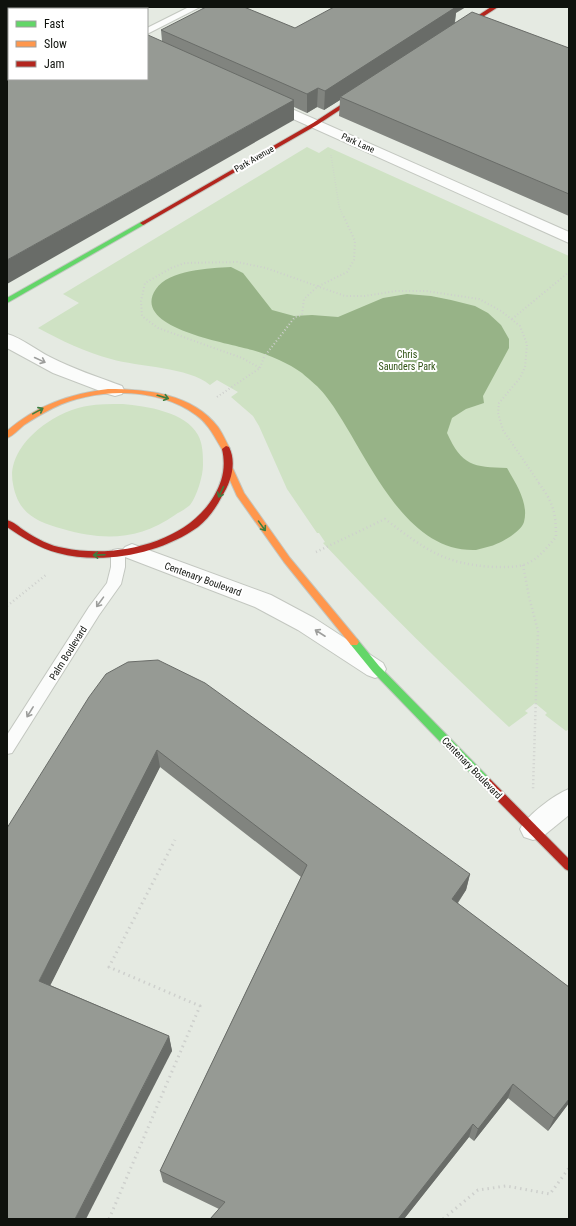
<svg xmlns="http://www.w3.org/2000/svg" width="576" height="1226" viewBox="0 0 576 1226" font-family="'Roboto Condensed',sans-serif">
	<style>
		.green { fill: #cfe2c4 }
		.water { fill: #97b387 }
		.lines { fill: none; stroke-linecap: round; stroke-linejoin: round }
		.lane-casing { stroke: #c3c7c0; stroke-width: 2 }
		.street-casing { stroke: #c3c7c0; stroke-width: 2 }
		.fast-casing { stroke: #c3c7c0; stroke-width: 2 }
		.slow-casing { stroke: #c3c7c0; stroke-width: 2 }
		.jam-casing { stroke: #c3c7c0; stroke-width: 2 }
		.path-far3 { stroke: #ced0cd; stroke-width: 1.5; stroke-dasharray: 0.5 2; stroke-linecap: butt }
		.path-far2 { stroke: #ced0cd; stroke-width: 2; stroke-dasharray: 1 2.5; stroke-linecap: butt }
		.path-far1 { stroke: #ced0cd; stroke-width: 2.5; stroke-dasharray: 1 3; stroke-linecap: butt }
		.path { stroke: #ced0cd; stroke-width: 3; stroke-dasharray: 1.5 4; stroke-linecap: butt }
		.lane { fill: #fbfcfb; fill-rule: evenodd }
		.street { fill: #fbfcfb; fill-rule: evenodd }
		.fast { fill: #63d668; fill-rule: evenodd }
		.slow { fill: #ff974d; fill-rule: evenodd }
		.jam { fill: #b3261e; fill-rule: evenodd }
		.wall { fill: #81847f }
		.shaded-wall { fill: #696c68 }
		.building { fill: #969a94; stroke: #696c68 }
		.oneway { stroke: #9d9e9c }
		.oneway2 { stroke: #3d7e3f }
		.labels { text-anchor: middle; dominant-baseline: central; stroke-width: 4; stroke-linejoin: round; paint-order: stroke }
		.far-street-label { font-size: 9px; fill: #0f120d; stroke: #fff }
		.park-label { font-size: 10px; fill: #2e5112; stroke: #fff }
		.street-label { font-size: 10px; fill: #0f120d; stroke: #fff }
	</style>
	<rect width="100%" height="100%" fill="#e5eae2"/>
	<g class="green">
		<path d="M 307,147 L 319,153 L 328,147 L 569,256 L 569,729 L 566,731 L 545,715 L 547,713 L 535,703 L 525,711 L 528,713 L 509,727 C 445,668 383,607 323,543 L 325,542 L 319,533 L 317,533 L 287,489 L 259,426 L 253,416 L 231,397 L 238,392 L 217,380 L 210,385 C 189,367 138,367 111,359 C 85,352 62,341 38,328 L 79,303 L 63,294 Z"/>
		<path d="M 123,404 C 146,406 186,412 198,435 C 203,444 203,456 203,465 C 203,476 197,496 190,505 C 186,509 179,512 175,515 C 139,540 104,541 63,529 C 36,522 18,513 13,484 C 5,446 54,411 87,406 C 98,404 111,404 123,404 Z"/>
	</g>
	<path class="water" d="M 231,267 L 243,273 L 272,310 L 294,316 L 312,315 L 338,317 L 383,298 L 407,294 L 431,296 L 451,300 L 475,306 L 488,313 L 501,325 L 509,339 L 509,348 L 483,396 L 484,403 L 466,409 L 452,418 L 447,433 C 462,466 473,467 507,468 C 516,484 529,503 524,522 C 521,532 501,543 491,546 C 486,547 481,549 476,550 C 399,553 364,444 325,395 C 319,387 310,380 302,373 C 288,363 269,355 252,350 C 230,343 129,328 156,289 C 168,270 210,268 231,267 Z"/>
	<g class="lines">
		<defs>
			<g id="lane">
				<polygon points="189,7 200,7 147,34 147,28"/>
				<polygon points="118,549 123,550 125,554 125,567 121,584 99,615 12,753 7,754 7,735 89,607 107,583 111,567 111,554 113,550"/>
			</g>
			<g id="street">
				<polygon points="53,7 69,7 71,9 55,9"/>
				<polygon points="267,98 569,232 569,243 262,105 260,102 262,99"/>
				<path d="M 7,334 C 22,338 36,350 50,357 C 73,369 98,377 122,386 L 124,390 L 122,394 L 115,396 L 108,394 L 53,373 L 7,348 Z"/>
				<polygon points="132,544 271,595 314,618 383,663 386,669 383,675 375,678 367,675 298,630 255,607 125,557 121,552 125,547"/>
				<path d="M 569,789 L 569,815 L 542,837 L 533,840 L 524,837 L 520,829 C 527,815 554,795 569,789 Z"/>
			</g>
			<g id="fast">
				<polygon points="143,221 146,223 145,224 7,303 7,298"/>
				<polygon points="354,638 357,639 379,666 490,779 491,782 490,785 486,786 482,785 373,672 351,645 349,642 351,639"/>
			</g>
			<g id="slow">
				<path d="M 108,389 C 147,389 193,394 218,427 C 223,434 226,442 230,449 L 226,452 L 223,451 C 215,438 209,424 196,415 C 156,386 95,388 53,408 C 43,413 33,419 24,425 C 19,429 13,436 7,438 L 7,431 C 37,405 70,394 108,389 Z"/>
				<polygon points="229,466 233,469 244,493 290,558 357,639 359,642 357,645 351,645 284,562 237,496 225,469"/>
			</g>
			<g id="jam">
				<polygon points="491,7 498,7 458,33 453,32"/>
				<polygon points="365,89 368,91 367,92 317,125 145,224 143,225 140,223 313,123"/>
				<path d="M 226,446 L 229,447 C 237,463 231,482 222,496 C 216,508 208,519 198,527 C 160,554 103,565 58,553 C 39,548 23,538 7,527 L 7,520 C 14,522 19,527 25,531 C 37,539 50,546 64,548 C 115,559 187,543 214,496 C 223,481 226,466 222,449 Z"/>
				<polygon points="486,778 490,779 569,859 569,871 565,869 482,785 481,782 482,779"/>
			</g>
		</defs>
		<use href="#lane" class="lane-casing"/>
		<use href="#street" class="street-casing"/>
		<use href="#fast" class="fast-casing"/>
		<use href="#slow" class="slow-casing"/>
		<use href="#jam" class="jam-casing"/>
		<polyline class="path-far3" points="331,155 339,206 343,216"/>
		<g class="path-far2">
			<polyline points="512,319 569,272"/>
			<polyline points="260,368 264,357 295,317 302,315 304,299 317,287 347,272 354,260 355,241 343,215"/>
			<polyline points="217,397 260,368 242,358 158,328 142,316 141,301 145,283 171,268 185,263 237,262 266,268 345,296 365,296 396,291 426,291 479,299 501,311 520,326 527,344 525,367 520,378 499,403 498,413 503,430 539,483"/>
		</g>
		<g class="path-far1">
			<path d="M 316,552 L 385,519 C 425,549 443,564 494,567 C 506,567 519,568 530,562 C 541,556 548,546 556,537 C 556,512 553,502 538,482"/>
			<polyline points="523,565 529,597 538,631 533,789"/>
			<polyline points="7,606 47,574"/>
		</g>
		<g class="path">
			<polyline points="109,1219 200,1006 109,967 175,840"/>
			<polyline points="443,1219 478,1190 506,1186 550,1194 569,1168"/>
		</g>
		<use href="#lane" class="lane"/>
		<use href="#street" class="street"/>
		<use href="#fast" class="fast"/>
		<use href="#slow" class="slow"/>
		<use href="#jam" class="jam"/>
	</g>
	<g class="wall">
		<polygon points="456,13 455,23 569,48 569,216 339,116 340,100 324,110 317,107 307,113 294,107 294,120 9,79 162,41 161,30 295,28"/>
		<polygon points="89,697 470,874 466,890 458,903 569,1103 548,1131 508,1098 474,1141 469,1137 404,1219 210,1219 219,1209 163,1182 160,1171 301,877 160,767 50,985 169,1036 172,1051 7,1219"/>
	</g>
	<g class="shaded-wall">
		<polygon points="443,7 466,7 456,13 454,26 340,97 340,100 324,110 325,91"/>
		<polygon points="318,88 317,107 307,113 307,94"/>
		<polygon points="294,100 294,120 7,284 7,260"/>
		<polygon points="157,750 160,767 45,996 39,981"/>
		<polygon points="470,874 466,890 449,915 452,899"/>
		<polygon points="169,1036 172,1051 86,1219 75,1219"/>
		<polygon points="513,1084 508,1098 474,1141 478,1129"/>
		<polygon points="569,1099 569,1103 548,1131 554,1118"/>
		<polygon points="473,1124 469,1137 404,1219 398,1219"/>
	</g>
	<g class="building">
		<polygon points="7,7 53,7 58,9 9,9 9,79 147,79 147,36 148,35 294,100 7,260"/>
		<polygon points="206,7 244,7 295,28 334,7 456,7 325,91 318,88 307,94 161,30"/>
		<polygon points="472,12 569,48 569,194 340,97"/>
		<polygon points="158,660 205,683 470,874 452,899 569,987 569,1099 554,1118 513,1084 478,1129 473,1124 398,1219 210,1219 225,1202 160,1171 307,865 157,750 39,981 169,1036 75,1219 7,1219 7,828 89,697 106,674 128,662"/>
	</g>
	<defs><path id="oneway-shaft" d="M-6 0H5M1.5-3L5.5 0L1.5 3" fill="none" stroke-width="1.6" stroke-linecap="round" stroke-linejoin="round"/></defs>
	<g class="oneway">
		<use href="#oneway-shaft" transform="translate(40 360) rotate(25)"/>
		<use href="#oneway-shaft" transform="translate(100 602) rotate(126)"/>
		<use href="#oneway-shaft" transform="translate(320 633) rotate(-147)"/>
		<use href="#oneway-shaft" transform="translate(30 712) rotate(122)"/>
	</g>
	<g class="oneway2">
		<use href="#oneway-shaft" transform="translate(163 397) rotate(16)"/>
		<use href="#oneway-shaft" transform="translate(38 411) rotate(-29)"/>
		<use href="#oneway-shaft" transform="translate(221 492) rotate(115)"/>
		<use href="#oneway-shaft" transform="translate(262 526) rotate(54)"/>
		<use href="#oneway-shaft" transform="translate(99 555) rotate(178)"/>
	</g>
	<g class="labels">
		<g class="far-street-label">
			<text transform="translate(358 143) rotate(24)">Park Lane</text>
			<text transform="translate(254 159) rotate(-30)">Park Avenue</text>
		</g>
		<g class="park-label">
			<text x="407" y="354">Chris<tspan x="407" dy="12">Saunders Park</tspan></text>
		</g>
		<g class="street-label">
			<text transform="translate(203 579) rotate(20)">Centenary Boulevard</text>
			<text transform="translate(68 653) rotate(-58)">Palm Boulevard</text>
			<text transform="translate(472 768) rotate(46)">Centenary Boulevard</text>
		</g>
	</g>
	<rect width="576" height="1226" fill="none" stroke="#0f120d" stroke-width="16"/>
	<rect x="8" y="8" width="140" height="72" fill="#ffffff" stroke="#9fa09e"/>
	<rect x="16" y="21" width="20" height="6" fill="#63d668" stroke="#9fa09e"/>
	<text x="44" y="28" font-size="12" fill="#0f120d">Fast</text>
	<rect x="16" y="41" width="20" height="6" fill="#ff974d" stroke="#9fa09e"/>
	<text x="44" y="48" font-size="12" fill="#0f120d">Slow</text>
	<rect x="16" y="61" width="20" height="6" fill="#b3261e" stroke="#9fa09e"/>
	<text x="44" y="68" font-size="12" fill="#0f120d">Jam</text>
</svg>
